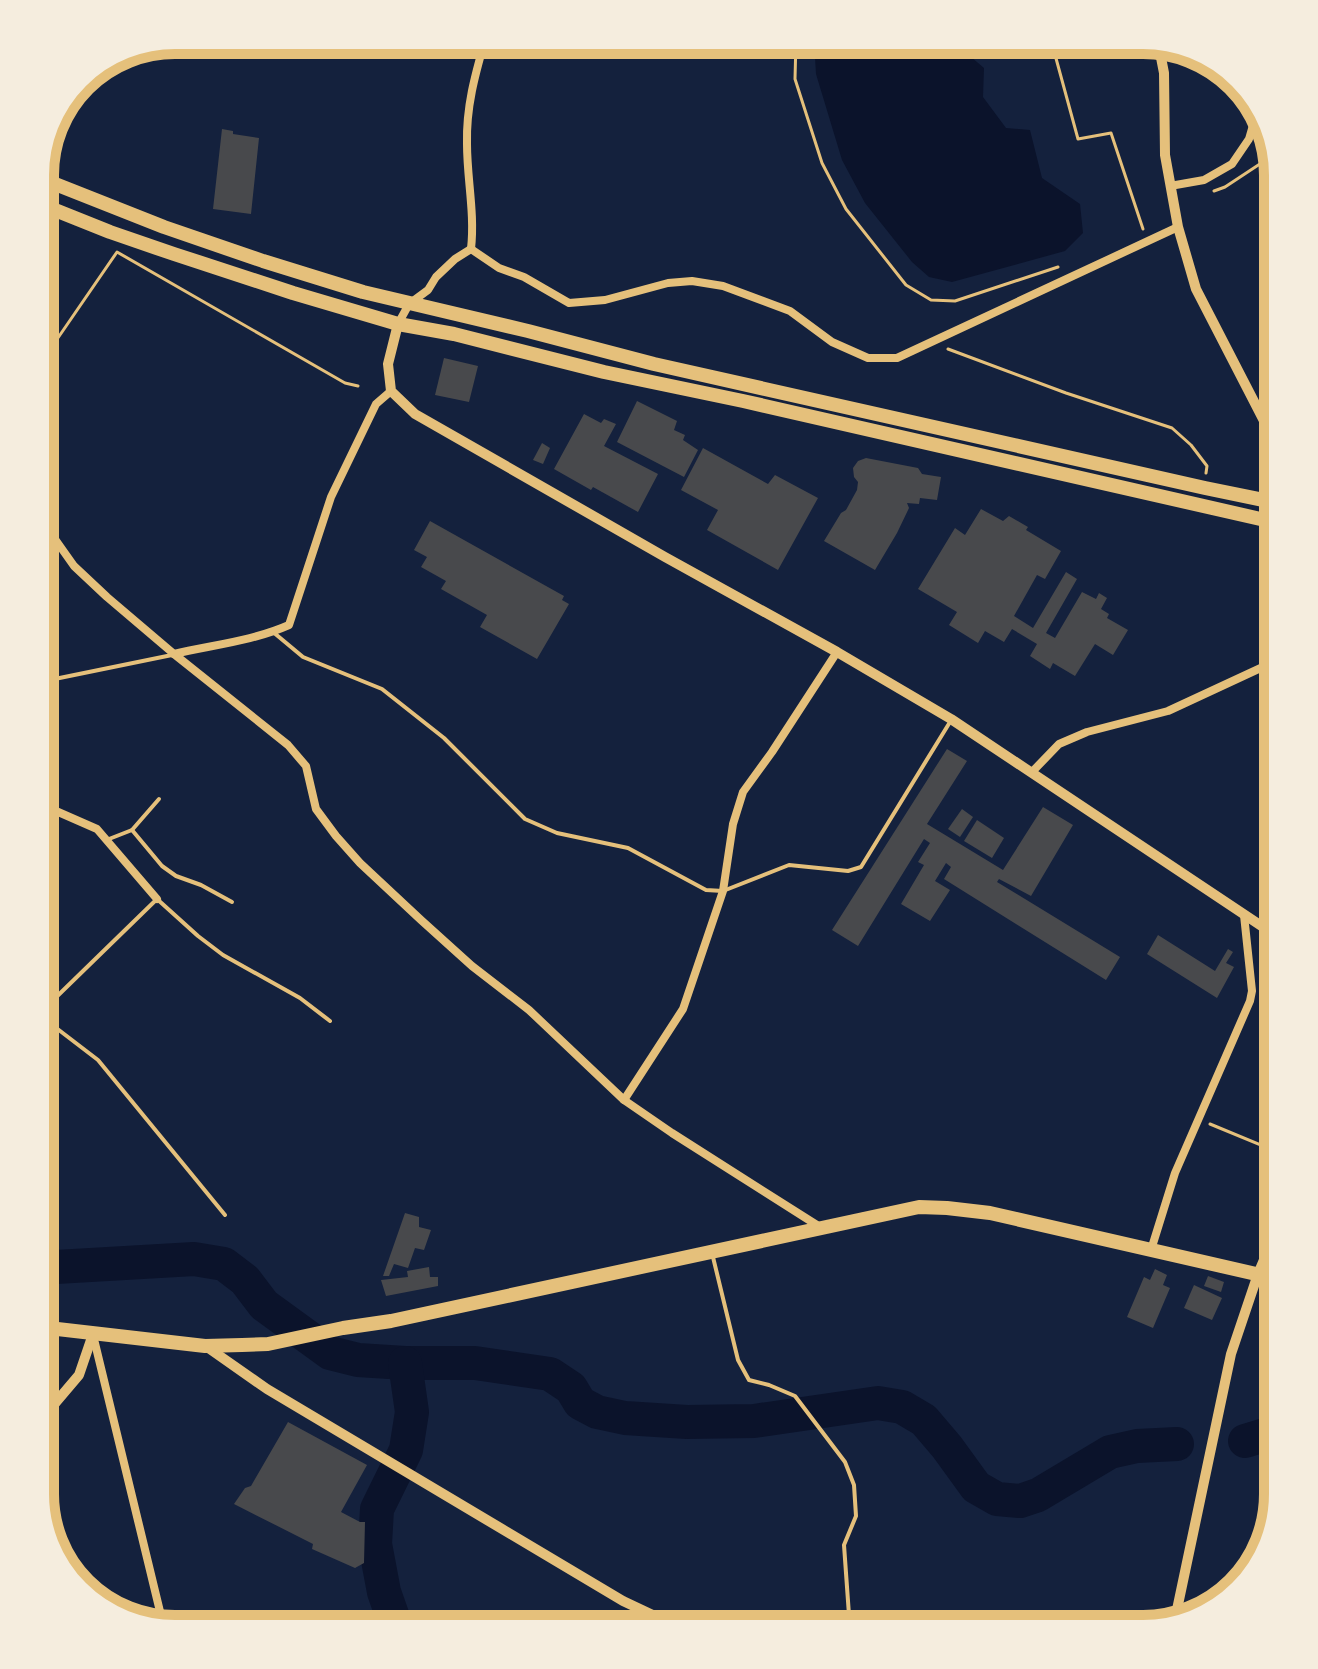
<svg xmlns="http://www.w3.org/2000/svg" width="1318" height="1669" viewBox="0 0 1318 1669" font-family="'IBM Plex Sans',sans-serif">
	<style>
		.water { fill: #0b132b }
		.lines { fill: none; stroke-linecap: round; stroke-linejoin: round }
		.river { stroke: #0b132b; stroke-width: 34 }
		.building { fill: #48494c }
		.path { stroke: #e5c07b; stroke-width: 3 }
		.service { stroke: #e5c07b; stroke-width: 4 }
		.minor { stroke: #e5c07b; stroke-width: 8 }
		.tertiary { stroke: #e5c07b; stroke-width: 10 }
		.trunk { stroke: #e5c07b; stroke-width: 14 }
		.rim { fill: none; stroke: #e5c07b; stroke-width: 10 }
	</style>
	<rect width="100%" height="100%" fill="#14213d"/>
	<polygon class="water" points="814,40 959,40 964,51 984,68 983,97 1006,128 1030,130 1042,178 1080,204 1083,233 1065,251 952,282 929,277 912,262 865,203 842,160 816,74"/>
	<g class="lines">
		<g class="river">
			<polyline points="40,1261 56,1267 194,1259 224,1264 245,1280 264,1305 330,1353 358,1360 405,1363 475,1363 550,1374 571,1388 580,1403 597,1412 625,1418 687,1422 754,1421 878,1403 902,1407 924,1420 947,1447 976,1487 997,1499 1020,1501 1038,1495 1110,1452 1137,1446 1177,1444"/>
			<polyline points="1245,1441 1278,1431"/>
			<polyline points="397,1629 384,1592 375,1544 377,1509 406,1450 412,1412 405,1363"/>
		</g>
	</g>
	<g class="building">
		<polygon points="222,129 233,131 233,134 259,138 251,214 213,209"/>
		<polygon points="444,358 478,366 469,402 435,395"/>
		<polygon points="637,401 677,421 674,430 685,435 683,440 698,450 684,477 617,442"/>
		<polygon points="584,414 601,423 604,419 616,424 604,446 658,474 638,512 593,487 591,490 554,469"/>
		<polygon points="542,443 550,448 543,464 533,460"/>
		<polygon points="703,448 768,484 775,475 818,498 778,570 707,530 718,510 681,490"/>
		<polygon points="866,458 918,468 922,474 941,477 937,500 920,498 919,504 907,503 909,508 897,533 875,570 824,541 841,513 846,510 857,490 858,482 854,477 853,468 858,461"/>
		<polygon points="981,509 1003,521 1009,516 1028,527 1026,530 1061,551 1045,579 1037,575 1014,616 1033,628 1066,572 1077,579 1046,633 1055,638 1082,592 1096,599 1099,593 1107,598 1101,609 1109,614 1107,618 1128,630 1113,655 1095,644 1075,676 1053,663 1050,669 1030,656 1037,644 1012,629 1004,642 985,631 978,643 949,625 957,612 918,589 955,528 965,535"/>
		<polygon points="430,521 564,596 562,600 569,604 537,659 480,627 487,615 441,589 446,581 421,567 427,557 414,550"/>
		<polygon points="947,749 967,761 927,824 1003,870 1043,807 1073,825 1031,896 999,879 997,882 1120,957 1106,980 944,879 951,867 946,863 935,881 950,890 930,921 901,904 924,865 918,862 930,843 924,839 858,946 832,930"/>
		<polygon points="962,809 973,817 960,837 948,829"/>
		<polygon points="977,820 1004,838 992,858 964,841"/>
		<polygon points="1158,935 1215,971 1228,949 1233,952 1226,963 1234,967 1217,998 1147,954"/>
		<polygon points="405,1213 419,1217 419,1227 431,1230 424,1250 415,1248 408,1268 394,1264 389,1276 383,1276"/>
		<polygon points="429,1267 430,1277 438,1277 438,1286 386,1296 381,1280 408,1277 407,1271"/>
		<polygon points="1155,1269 1167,1275 1163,1285 1170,1288 1153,1328 1127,1317 1144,1277 1150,1280"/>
		<polygon points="1208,1276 1224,1282 1221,1292 1204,1286"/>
		<polygon points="1194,1285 1222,1298 1212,1320 1184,1308"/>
		<polygon points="288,1422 367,1465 341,1512 360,1522 365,1522 364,1563 355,1568 312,1549 313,1544 234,1504 245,1488 251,1486"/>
	</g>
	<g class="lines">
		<g class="path">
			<polyline points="796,40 795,79 822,163 846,209 906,285 931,300 955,301 1058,267"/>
			<polyline points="979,40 980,43 1018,40"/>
			<polyline points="1051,40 1078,139 1111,133 1143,229"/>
			<polyline points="1214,191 1225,187 1272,156"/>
			<polyline points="948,349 1066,393 1172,428 1191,445 1207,466 1206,473"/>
			<polyline points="40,352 51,348 117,252 345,383 358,386"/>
			<polyline points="1210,1124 1278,1152"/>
		</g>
		<g class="service">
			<polyline points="273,632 303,657 382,689 444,738 525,819 557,833 628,848 706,890 723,891 789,865 848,871 861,867 950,722"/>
			<polyline points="40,682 172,655"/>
			<polyline points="132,830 162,866 176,876 201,885 232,902"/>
			<polyline points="109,839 132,830 159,799"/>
			<polyline points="225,1215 98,1060 51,1024 44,1009 157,899 198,936 223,955 300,998 330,1021"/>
			<polyline points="712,1253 738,1360 749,1380 769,1385 795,1396 845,1462 854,1485 856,1516 844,1545 850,1629"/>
			<polyline points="40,1488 50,1497 57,1552"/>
		</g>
		<g class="minor">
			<polyline points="1170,186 1204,180 1232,164 1249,139 1258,108"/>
			<polyline points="471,249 499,268 524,277 569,303 605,300 668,283 692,281 723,286 790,311 832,342 868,358 897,358 1178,227"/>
			<path d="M 471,249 C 475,213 467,179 467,144 C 466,107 475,75 485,40"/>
			<polyline points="398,324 409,304 428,290 436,277 455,259 471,249"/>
			<polyline points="40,518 74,566 107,597 174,654 288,745 306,766 316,809 336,836 360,863 421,920 472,966 529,1010 624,1100 672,1133 820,1227"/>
			<path d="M 174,654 C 212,645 253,641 289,625 L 331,497 L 376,404 L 391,391"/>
			<polyline points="1032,772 1059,744 1087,732 1168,711 1278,660"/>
			<polyline points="40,804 97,829 157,899"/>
			<polyline points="624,1100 683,1009 723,891 733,824 743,792 772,752 837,652"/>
			<polyline points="1151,1250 1175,1173 1250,1001 1252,991 1244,915"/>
			<polyline points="93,1335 164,1628"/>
		</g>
		<g class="tertiary">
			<polyline points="1158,42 1164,73 1165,155 1178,227 1196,289 1278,448"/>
			<polyline points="398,324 388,364 391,391 415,414 665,557 837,652 951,719 1278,937"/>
			<polyline points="207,1347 267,1389 623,1601 659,1618 722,1629"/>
			<polyline points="40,1421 79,1375 93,1334"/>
			<polyline points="1175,1619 1231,1354 1258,1274 1278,1227"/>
		</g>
		<g class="trunk">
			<polyline points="40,178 164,227 263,261 363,292 528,331 654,364 1205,488 1278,503"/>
			<polyline points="40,204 110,232 174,254 293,293 398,324 454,334 604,372 743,401 1278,523"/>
			<polyline points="40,1327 205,1346 242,1345 268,1344 343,1328 391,1321 919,1207 947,1208 990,1213 1278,1279"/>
		</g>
	</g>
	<path d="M0 0H1318V1669H0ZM175 54H1143A121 121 0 0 1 1264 175V1494A121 121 0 0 1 1143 1615H175A121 121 0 0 1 54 1494V175A121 121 0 0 1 175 54Z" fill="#f5edde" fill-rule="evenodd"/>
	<path class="rim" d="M175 54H1143A121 121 0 0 1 1264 175V1494A121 121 0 0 1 1143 1615H175A121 121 0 0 1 54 1494V175A121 121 0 0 1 175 54Z"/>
</svg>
